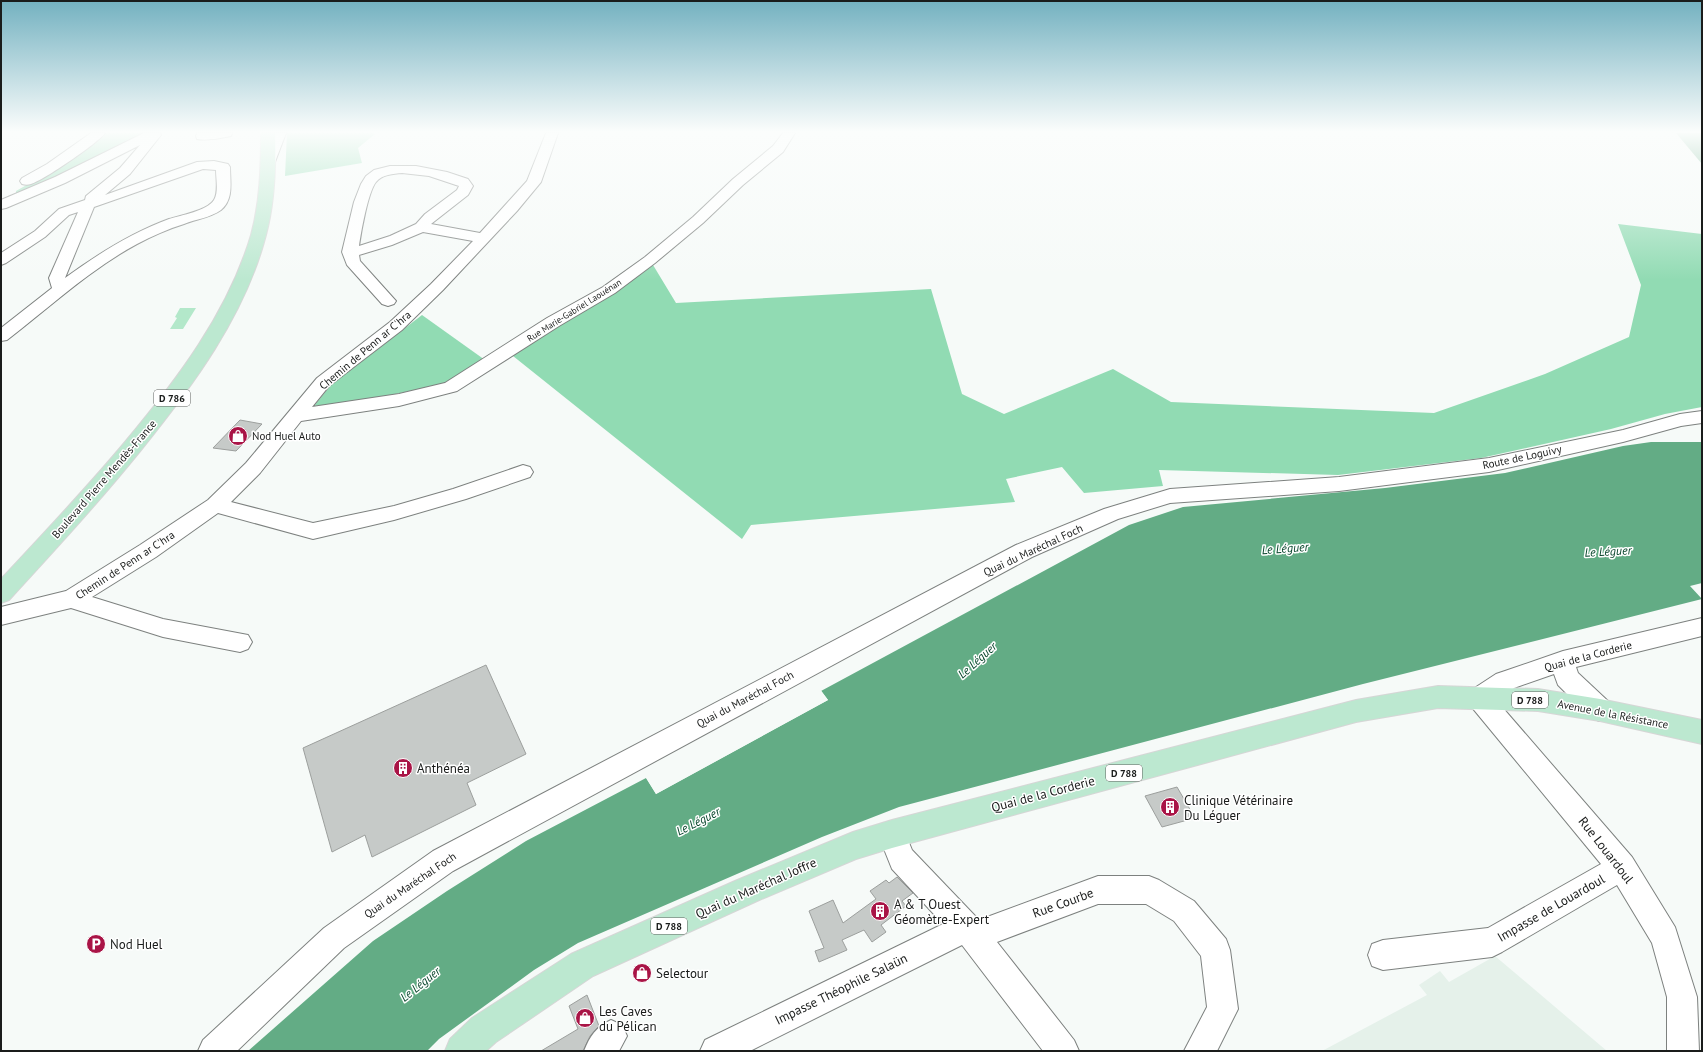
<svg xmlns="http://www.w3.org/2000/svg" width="1703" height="1052" viewBox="0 0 1703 1052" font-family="'PT Sans',sans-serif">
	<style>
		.built { fill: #e5f1ea }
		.green { fill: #b3e8ca }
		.forest { fill: #91dbb3 }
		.water { fill: #63ac85 }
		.pier { fill: #f6faf8 }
		.building { fill: #c6cac8; stroke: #9c9f9d }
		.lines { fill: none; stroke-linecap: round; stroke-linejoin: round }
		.minor-casing { stroke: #7d817f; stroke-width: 2 }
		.major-casing { stroke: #d6d6d6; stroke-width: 2 }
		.minor { fill: #fff; fill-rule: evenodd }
		.major { fill: #bce8d0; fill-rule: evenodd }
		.labels { text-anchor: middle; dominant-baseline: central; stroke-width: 3; stroke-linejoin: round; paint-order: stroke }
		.far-street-label { font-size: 9px; fill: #1a1c1b; stroke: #fff }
		.shield { fill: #fff; stroke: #5f605f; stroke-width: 1 }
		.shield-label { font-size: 10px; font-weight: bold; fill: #1a1c1b }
		.street-label { font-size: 11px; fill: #1a1c1b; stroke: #fff }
		.poi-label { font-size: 11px; fill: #1a1c1b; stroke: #fff; text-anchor: start }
		.water-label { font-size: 12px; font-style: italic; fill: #06442a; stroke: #fff }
		.near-poi-label { font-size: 13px; fill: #1a1c1b; stroke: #fff; text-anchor: start }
		.near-street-label { font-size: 13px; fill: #1a1c1b; stroke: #fff }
	</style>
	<rect width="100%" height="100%" fill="#f6faf8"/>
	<polygon class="built" points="1495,956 1607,1051 1322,1051 1427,995 1419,985 1440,971 1449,982"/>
	<polygon class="green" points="180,308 196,308 183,329 170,329 177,318 175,317"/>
	<g class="forest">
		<polygon points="105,133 145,133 67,172 16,196 16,191 53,170"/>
		<polygon points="287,133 373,133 375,134 358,148 362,163 285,176"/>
		<polygon points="1618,224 1702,234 1702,407 1665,414 1611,429 1481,458 1338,475 1159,470 1163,486 1084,493 1062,467 1006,479 1015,502 751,525 742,539 508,352 650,260 676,303 931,289 962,394 1004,414 1113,369 1171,402 1434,413 1545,374 1629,337 1641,285"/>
		<polygon points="422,315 485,360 448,383 367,400 314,406 331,385"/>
	</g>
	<g class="water">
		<polygon points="1676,133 1702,133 1702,164"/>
		<polygon points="1651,442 1702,442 1702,583 1690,586 1702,599 1363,684 899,807 822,837 578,943 534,970 439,1039 427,1051 248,1051 373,941 447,891 526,841 646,778 656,794 828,700 821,691 1129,525 1183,507 1385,488 1505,473 1623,446"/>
	</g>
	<polygon class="pier" points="820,689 828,700 656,794 645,776 648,777 657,791 825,700 819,692"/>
	<g class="building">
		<polygon points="240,420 262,424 236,451 213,448"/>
		<polygon points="486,665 526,754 467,783 476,805 372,857 365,835 332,852 303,748"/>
		<polygon points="1177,787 1195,818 1162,827 1145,796"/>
		<polygon points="897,877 913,893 902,901 906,906 881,925 886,932 872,942 864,930 842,940 847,950 819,962 815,951 824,948 809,911 833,900 843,923 876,899 870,891 886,880 889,883"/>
		<polygon points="587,995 599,1026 590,1036 583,1051 541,1051 578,1029 569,1006"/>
	</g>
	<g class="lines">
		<defs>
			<g id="minor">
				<path d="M 91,133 L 105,133 C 98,143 44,180 31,184 C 28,185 25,185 22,184 L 20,181 L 22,178 L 47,164 Z"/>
				<path d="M 144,133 L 160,133 L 161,135 L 130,174 L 105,195 L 197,162 L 214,161 L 228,164 L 230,167 C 230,182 234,199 221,210 C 210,218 196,219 184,224 C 168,229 152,236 137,244 C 89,270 50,307 7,340 L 1,341 L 1,328 L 52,288 L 49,278 L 78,212 L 69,215 L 45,237 L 6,263 L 1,265 L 1,253 L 35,231 L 59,209 L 85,200 L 86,196 L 120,168 L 140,145 L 65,183 L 6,208 L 1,209 L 1,200 L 55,177 ZM 203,169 L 216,170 C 216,179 219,192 214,200 C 207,211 181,215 169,219 C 131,233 98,254 65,278 L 94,207 Z"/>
				<path d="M 197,133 L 232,133 L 231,136 C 221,138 207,141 197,139 L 196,136 Z"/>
				<polygon points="274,133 286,133 275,162 273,165 263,165 261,162"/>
				<path d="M 546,133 L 558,133 L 541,182 L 517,211 L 443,290 L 402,330 L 329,386 L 312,407 L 399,394 L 445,383 L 547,318 L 603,287 L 645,257 L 693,217 L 733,179 L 773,146 L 783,133 L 795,133 L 783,152 L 743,185 L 703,223 L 655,263 L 615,293 L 559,326 L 457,391 L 399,406 L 301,421 L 260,473 L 231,502 L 313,523 L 394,506 L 453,489 L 523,465 L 530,467 L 533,472 L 530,477 L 466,499 L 394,520 L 313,539 L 218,513 L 156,557 L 92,597 L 163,619 L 248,635 L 252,642 L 248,649 L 240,652 L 163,637 L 71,608 L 1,625 L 1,607 L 66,591 L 140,545 L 208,500 L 246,463 L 317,378 L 390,322 L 431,284 L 473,241 L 423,232 L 392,245 L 359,255 L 360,261 L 396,301 L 394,304 L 388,306 L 382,304 L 347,265 L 342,252 L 354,202 L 361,184 L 366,176 L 374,170 L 390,166 L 416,166 L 447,172 L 468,179 L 473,186 L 468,195 L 431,224 L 480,233 L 527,181 ZM 402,173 L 429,176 L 459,186 L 457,190 L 425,214 L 416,224 L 390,236 L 359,246 C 361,232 368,192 376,182 C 383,174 393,174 402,173 Z"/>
				<polygon points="1702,411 1702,423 1681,426 1623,442 1489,472 1339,491 1170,503 1118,519 1032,557 453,871 344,948 237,1051 198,1051 203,1040 324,928 433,851 1016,545 1104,509 1170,489 1339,477 1489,458 1623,430 1680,414"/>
				<polygon points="1702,618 1702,636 1576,667 1578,673 1609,702 1612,710 1609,718 1600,721 1591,718 1558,685 1554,674 1514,688 1496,700 1632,857 1675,927 1697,997 1699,1051 1667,1051 1667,997 1652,943 1617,885 1502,952 1492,957 1383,970 1372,966 1368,955 1372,944 1383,940 1488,928 1601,864 1470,705 1467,698 1470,691 1496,674 1505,671 1563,651"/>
				<polygon points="892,821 902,825 912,850 979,920 1098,876 1149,876 1159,880 1194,901 1226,939 1230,950 1238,1009 1217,1051 1184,1051 1207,1007 1201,956 1174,921 1146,904 1098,904 997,942 1074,1040 1079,1051 1043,1051 962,945 750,1051 700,1051 705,1040 943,924 892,869 878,834 882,825"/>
				<path d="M 611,1020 L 622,1025 L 627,1036 L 619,1051 L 584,1051 C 590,1036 596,1027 611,1020 Z"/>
			</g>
			<g id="major">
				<path d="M 261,133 L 275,133 C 276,167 275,202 266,235 C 245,316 192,387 141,450 C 99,502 54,551 9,600 L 1,603 L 1,579 C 43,534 85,490 125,442 C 176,381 228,313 251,235 C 260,202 261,167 261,133 Z"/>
				<polygon points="1438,686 1538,689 1600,699 1702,720 1702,744 1600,721 1538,711 1438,708 1356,722 892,848 856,859 757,901 593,976 496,1042 486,1051 445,1051 450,1039 472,1018 571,954 735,881 853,832 892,820 1356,700"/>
			</g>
		</defs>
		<use href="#minor" class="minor-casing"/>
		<use href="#major" class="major-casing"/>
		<use href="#minor" class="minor"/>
		<use href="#major" class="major"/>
	</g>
	<linearGradient id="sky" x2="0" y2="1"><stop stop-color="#73b1c0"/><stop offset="0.47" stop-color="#fbfdfc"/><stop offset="1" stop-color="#fbfdfc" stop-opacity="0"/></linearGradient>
	<rect width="1703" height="280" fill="url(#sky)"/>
	<defs>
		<symbol id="shop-disc" viewBox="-11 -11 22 22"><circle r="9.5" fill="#a91446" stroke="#fff"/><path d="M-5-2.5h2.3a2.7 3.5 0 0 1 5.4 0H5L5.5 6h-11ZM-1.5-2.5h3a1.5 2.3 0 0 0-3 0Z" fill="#fff"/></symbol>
		<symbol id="building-disc" viewBox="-11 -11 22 22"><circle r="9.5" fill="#a91446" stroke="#fff"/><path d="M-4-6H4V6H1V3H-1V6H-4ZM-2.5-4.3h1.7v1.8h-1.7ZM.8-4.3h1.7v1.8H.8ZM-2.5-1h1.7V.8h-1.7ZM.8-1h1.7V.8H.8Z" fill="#fff"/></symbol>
		<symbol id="parking-disc" viewBox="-11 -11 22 22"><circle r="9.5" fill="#a91446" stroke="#fff"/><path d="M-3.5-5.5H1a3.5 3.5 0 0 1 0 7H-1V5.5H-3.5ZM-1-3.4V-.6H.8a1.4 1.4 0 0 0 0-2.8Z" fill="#fff"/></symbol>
	</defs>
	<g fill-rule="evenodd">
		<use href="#shop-disc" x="227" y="425" width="22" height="22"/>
		<use href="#building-disc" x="392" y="757" width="22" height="22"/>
		<use href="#building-disc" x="1159" y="796" width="22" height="22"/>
		<use href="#building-disc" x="869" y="900" width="22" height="22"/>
		<use href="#parking-disc" x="85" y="933" width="22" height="22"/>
		<use href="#shop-disc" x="631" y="962" width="22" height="22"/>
		<use href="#shop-disc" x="574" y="1007" width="22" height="22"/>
	</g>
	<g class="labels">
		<g class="far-street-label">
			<text transform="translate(574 310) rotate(-32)">Rue Marie-Gabriel Laouénan</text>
		</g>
		<g class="shield">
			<rect x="154" y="390" width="36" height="16" rx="3"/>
			<rect x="1512" y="692" width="36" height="16" rx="3"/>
			<rect x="1106" y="765" width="36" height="16" rx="3"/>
			<rect x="651" y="918" width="36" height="16" rx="3"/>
		</g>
		<g class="shield-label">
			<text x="172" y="398">D 786</text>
			<text x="1530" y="700">D 788</text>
			<text x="1124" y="773">D 788</text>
			<text x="669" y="926">D 788</text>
		</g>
		<g class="street-label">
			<text transform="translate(365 350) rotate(-40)">Chemin de Penn ar C'hra</text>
			<text transform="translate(1522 457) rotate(-12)">Route de Loguivy</text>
			<text transform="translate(104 479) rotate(-49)">Boulevard Pierre Mendès-France</text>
			<text transform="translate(1033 550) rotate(-25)">Quai du Maréchal Foch</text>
			<text transform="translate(125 565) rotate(-33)">Chemin de Penn ar C'hra</text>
			<text transform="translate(1588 656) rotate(-15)">Quai de la Corderie</text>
			<text transform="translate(745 699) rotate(-28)">Quai du Maréchal Foch</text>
			<text transform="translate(1613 714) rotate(11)">Avenue de la Résistance</text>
			<text transform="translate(410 885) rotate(-34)">Quai du Maréchal Foch</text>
		</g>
		<g class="poi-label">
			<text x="252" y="436">Nod Huel Auto</text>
		</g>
		<g class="water-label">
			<text transform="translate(1285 548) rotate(-4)">Le Léguer</text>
			<text transform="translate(1608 551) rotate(-3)">Le Léguer</text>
			<text transform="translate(977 660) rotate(-42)">Le Léguer</text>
			<text transform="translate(698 821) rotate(-27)">Le Léguer</text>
			<text transform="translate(420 984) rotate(-39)">Le Léguer</text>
		</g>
		<g class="near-poi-label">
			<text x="417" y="768">Anthénéa</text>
			<text x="1184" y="800">Clinique Vétérinaire<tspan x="1184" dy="15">Du Léguer</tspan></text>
			<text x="894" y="904">A &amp; T Ouest<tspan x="894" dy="15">Géomètre-Expert</tspan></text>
			<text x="110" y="944">Nod Huel</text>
			<text x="656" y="973">Selectour</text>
			<text x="599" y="1011">Les Caves<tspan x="599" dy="15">du Pélican</tspan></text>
		</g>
		<g class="near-street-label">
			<text transform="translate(1043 794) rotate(-15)">Quai de la Corderie</text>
			<text transform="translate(1606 850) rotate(52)">Rue Louardoul</text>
			<text transform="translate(756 888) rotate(-24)">Quai du Maréchal Joffre</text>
			<text transform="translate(1063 903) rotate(-20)">Rue Courbe</text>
			<text transform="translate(1551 908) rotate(-30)">Impasse de Louardoul</text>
			<text transform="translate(841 989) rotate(-26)">Impasse Théophile Salaün</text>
		</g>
	</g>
	<rect width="1703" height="1052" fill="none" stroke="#1a1c1b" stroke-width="4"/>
</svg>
